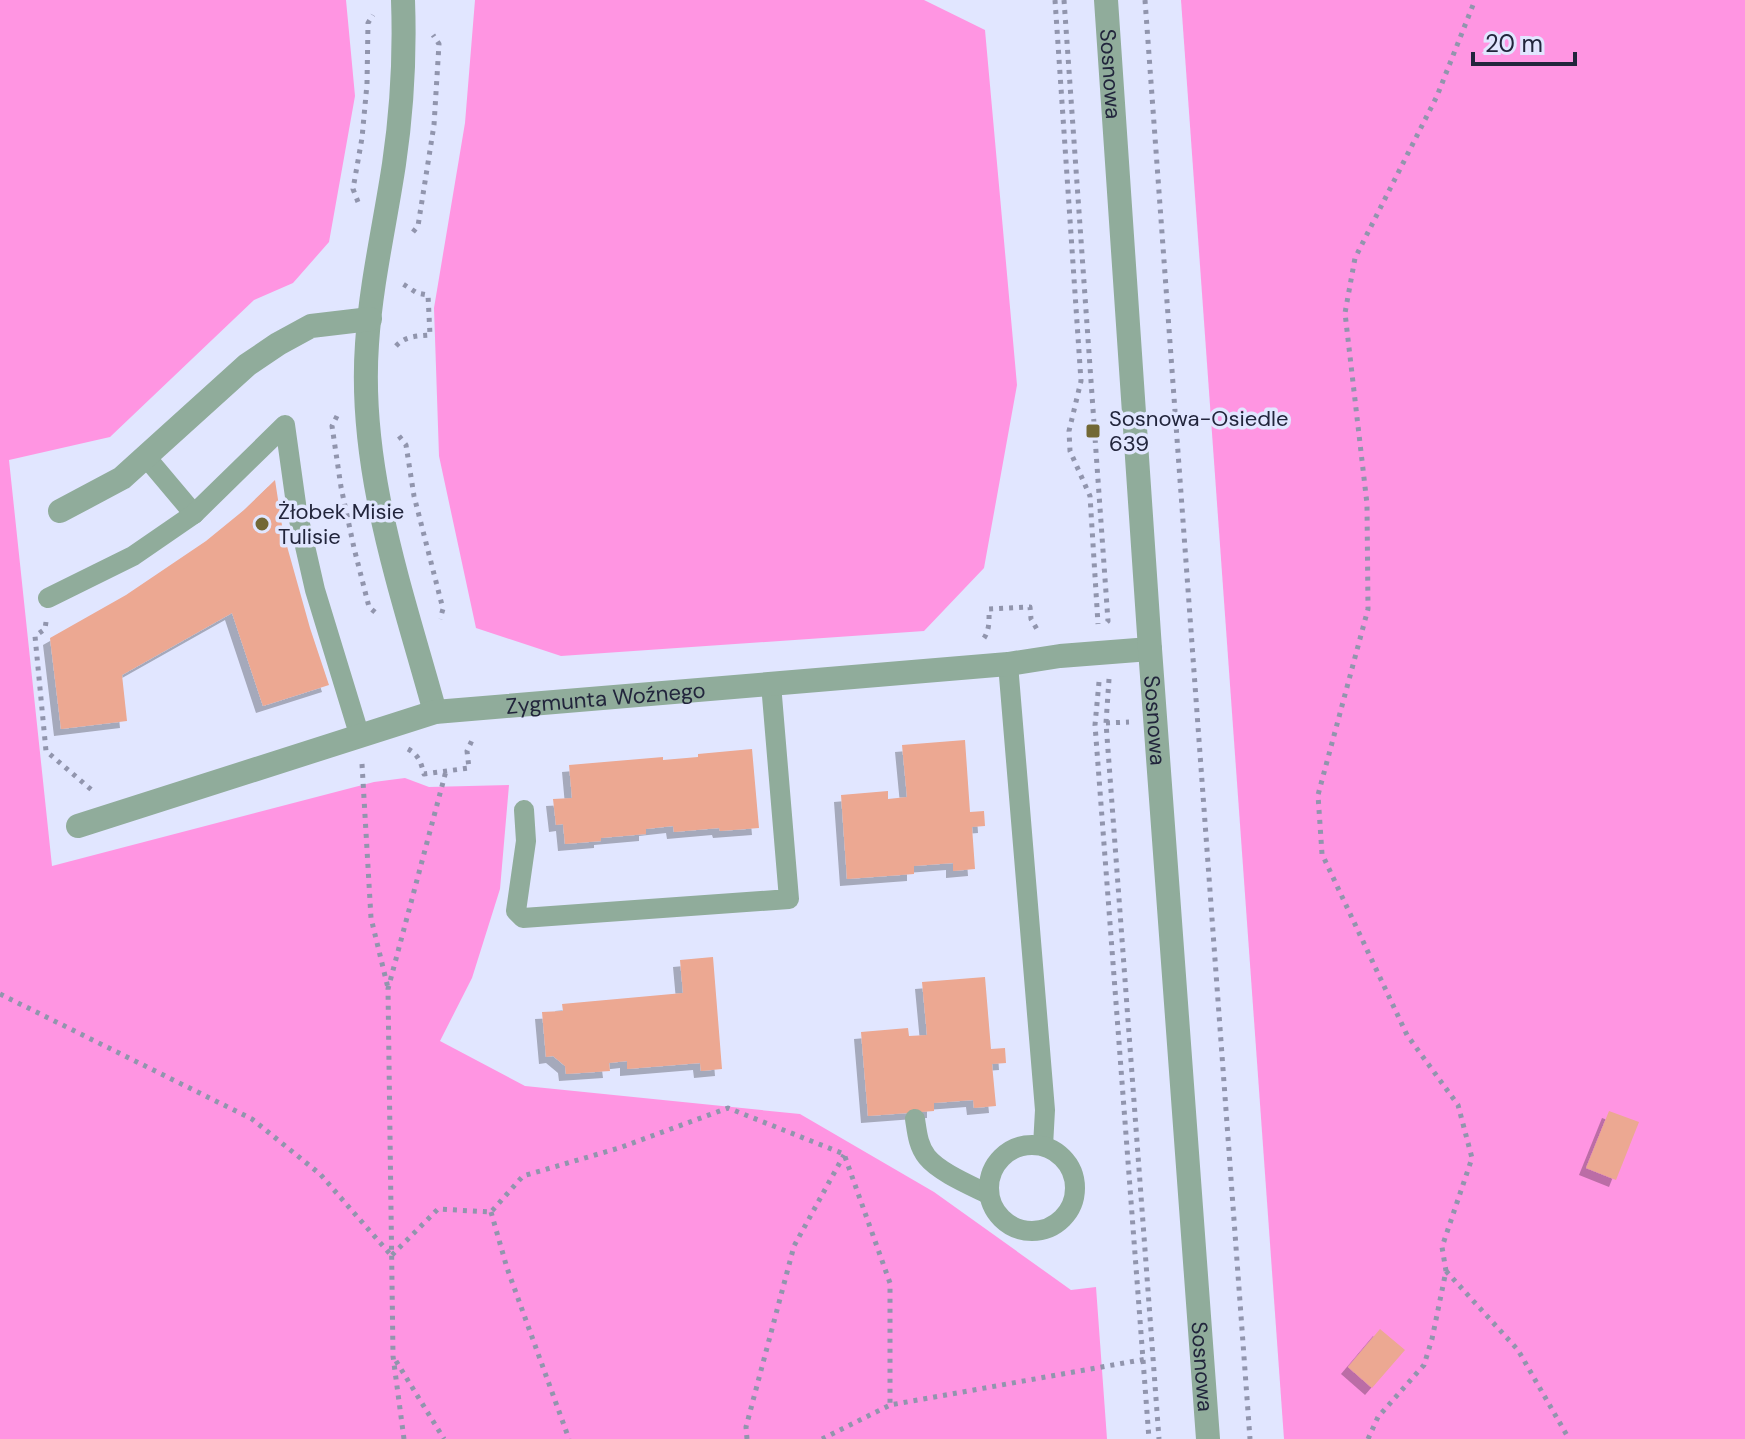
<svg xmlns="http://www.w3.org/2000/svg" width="1745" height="1439" viewBox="0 0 1745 1439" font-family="'DM Sans',sans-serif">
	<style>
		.green { fill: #ff95e2 }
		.building { fill: #eca892; filter: url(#shadow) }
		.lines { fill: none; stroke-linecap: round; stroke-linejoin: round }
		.path { stroke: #9195ad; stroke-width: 5; stroke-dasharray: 4 6; stroke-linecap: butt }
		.service { stroke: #90ac9b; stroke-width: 20 }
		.minor { stroke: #90ac9b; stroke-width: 24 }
		.tertiary { stroke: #90ac9b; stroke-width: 24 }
		.poi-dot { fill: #726835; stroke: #e1e6ff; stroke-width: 3 }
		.labels { text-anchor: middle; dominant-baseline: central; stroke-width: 7; stroke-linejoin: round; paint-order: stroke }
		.street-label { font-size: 22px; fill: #22253c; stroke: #e1e6ff }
		.poi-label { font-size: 22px; fill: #22253c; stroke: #e1e6ff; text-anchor: start }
	</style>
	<defs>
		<filter id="shadow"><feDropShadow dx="-7" dy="7" stdDeviation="0" flood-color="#0004"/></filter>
	</defs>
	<rect width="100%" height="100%" fill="#e1e6ff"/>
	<g class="green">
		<polygon points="0,0 346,0 355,96 329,242 293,283 254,300 110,437 9,460 52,866 374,782 405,778 429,787 509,785 500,889 472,978 440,1041 525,1086 800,1114 934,1192 1071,1290 1096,1287 1107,1439 0,1439"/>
		<polygon points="475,0 924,0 985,30 1017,385 984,568 924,631 561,656 476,628 439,456 434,308 465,123"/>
		<polygon points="1181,0 1745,0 1745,1439 1284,1439"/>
	</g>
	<g class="building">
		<polygon points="275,480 283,532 310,628 329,685 263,706 232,613 122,675 127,721 61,729 50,638 126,595 206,541 244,510"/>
		<polygon points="965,740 970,812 984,811 985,826 972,827 975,869 953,871 953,863 914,866 914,874 847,879 841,795 888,791 888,799 907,797 902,745"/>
		<polygon points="752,749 759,828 720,831 719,828 674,832 673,826 646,829 646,834 601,838 601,841 565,844 563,824 556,825 553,799 572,798 569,765 663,757 663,760 698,757 698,754"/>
		<polygon points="713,957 722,1069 701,1071 700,1063 627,1069 627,1061 609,1063 610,1071 566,1074 565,1066 553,1056 546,1057 542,1012 563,1011 562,1004 683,993 680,960"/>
		<polygon points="985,977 991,1049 1005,1048 1006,1063 992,1064 996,1106 974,1108 973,1100 934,1103 934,1111 868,1116 861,1032 908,1028 909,1036 927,1035 922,982"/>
		<polygon points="1609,1111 1639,1122 1616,1180 1586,1168"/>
		<polygon points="1380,1329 1405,1350 1372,1388 1348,1367"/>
	</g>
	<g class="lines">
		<g class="path">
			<polyline points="1055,0 1081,381 1069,431 1070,451 1090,496 1098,624"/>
			<polyline points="1064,0 1108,621 1106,623"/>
			<polyline points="1145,0 1250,1439"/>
			<polyline points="358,202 353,189 362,138 367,84 368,23 373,15"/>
			<polyline points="413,232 418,226 434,125 439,44 433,35"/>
			<path d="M 396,346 C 405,336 417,336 430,335 L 428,295 L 417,293 L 403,284"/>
			<polyline points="337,416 332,426 341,487 354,548 369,607 377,614"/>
			<polyline points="399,436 406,445 414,496 443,609 440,619"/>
			<polyline points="46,622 45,629 35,636 46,751 94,792"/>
			<path d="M 984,638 C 990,629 989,619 989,609 L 1030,607 L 1031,619 L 1038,631"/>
			<polyline points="1109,679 1106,723 1159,1439"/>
			<polyline points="1099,682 1095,725 1149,1439"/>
			<polyline points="1106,723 1129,722"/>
			<path d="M 408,749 C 419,755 421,763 424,774 L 469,768 L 467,751 L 474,736"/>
			<polyline points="362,764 371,918 388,988"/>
			<polyline points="0,994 252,1119 320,1174 390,1254"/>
			<polyline points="491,1212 507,1268 569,1439"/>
			<polyline points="392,1255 438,1209 491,1212 523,1176 619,1148 728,1108 844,1154 890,1283 890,1405 1146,1359"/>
			<polyline points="1446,1271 1518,1350 1569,1439"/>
			<polyline points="396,1361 444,1439"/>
			<polyline points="404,1439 393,1356 388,989 446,771"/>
			<polyline points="747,1439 746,1427 794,1246 844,1155"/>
			<polyline points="822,1439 890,1405"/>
			<polyline points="1368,1439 1378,1417 1424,1365 1432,1339 1446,1271 1442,1247 1472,1158 1458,1105 1407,1035 1322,854 1318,795 1368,609 1367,504 1345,313 1355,258 1437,96 1475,0"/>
		</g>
		<g class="service">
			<polyline points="146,457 194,514"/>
			<polyline points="48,598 133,556 194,514 285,425 297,511 315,590 360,737"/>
			<polyline points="1008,664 1045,1110 1043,1146"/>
			<polyline points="524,810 526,841 516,911 523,918 789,899 771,684"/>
			<path d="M 915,1119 C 917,1132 918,1146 927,1157 C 939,1172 970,1185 988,1194"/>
			<circle cx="1032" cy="1188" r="43"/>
		</g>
		<g class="minor">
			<path d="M 403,0 C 405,55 402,110 394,164 C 385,224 371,283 367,344 C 358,470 402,592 435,712"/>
			<polyline points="60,511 122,478 247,365 278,344 311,326 370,319"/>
			<path id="s1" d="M 78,826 L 435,712 L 1008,664 L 1060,656 L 1150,649"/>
		</g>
		<path class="tertiary" id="s2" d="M 1106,0 L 1150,649 L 1208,1439"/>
	</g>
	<g class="poi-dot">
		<rect x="1085" y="423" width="16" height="16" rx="4"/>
		<circle cx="262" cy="524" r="8"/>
	</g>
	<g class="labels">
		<g class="street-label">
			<text stroke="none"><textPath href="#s2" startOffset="74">Sosnowa</textPath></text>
			<text stroke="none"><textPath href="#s1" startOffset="546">Zygmunta Woźnego</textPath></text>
			<text stroke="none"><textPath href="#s2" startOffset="722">Sosnowa</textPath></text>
			<text stroke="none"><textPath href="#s2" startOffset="1370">Sosnowa</textPath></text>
		</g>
		<g class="poi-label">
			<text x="1109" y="418">Sosnowa-Osiedle<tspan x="1109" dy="25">639</tspan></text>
			<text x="278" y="511">Żłobek Misie<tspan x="278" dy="25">Tulisie</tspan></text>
		</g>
	</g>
	<path d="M1473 52v12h102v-12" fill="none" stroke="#22253c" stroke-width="4"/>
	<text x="1485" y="52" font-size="24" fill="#22253c" stroke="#e1e6ff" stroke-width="6" paint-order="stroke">20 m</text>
</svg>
